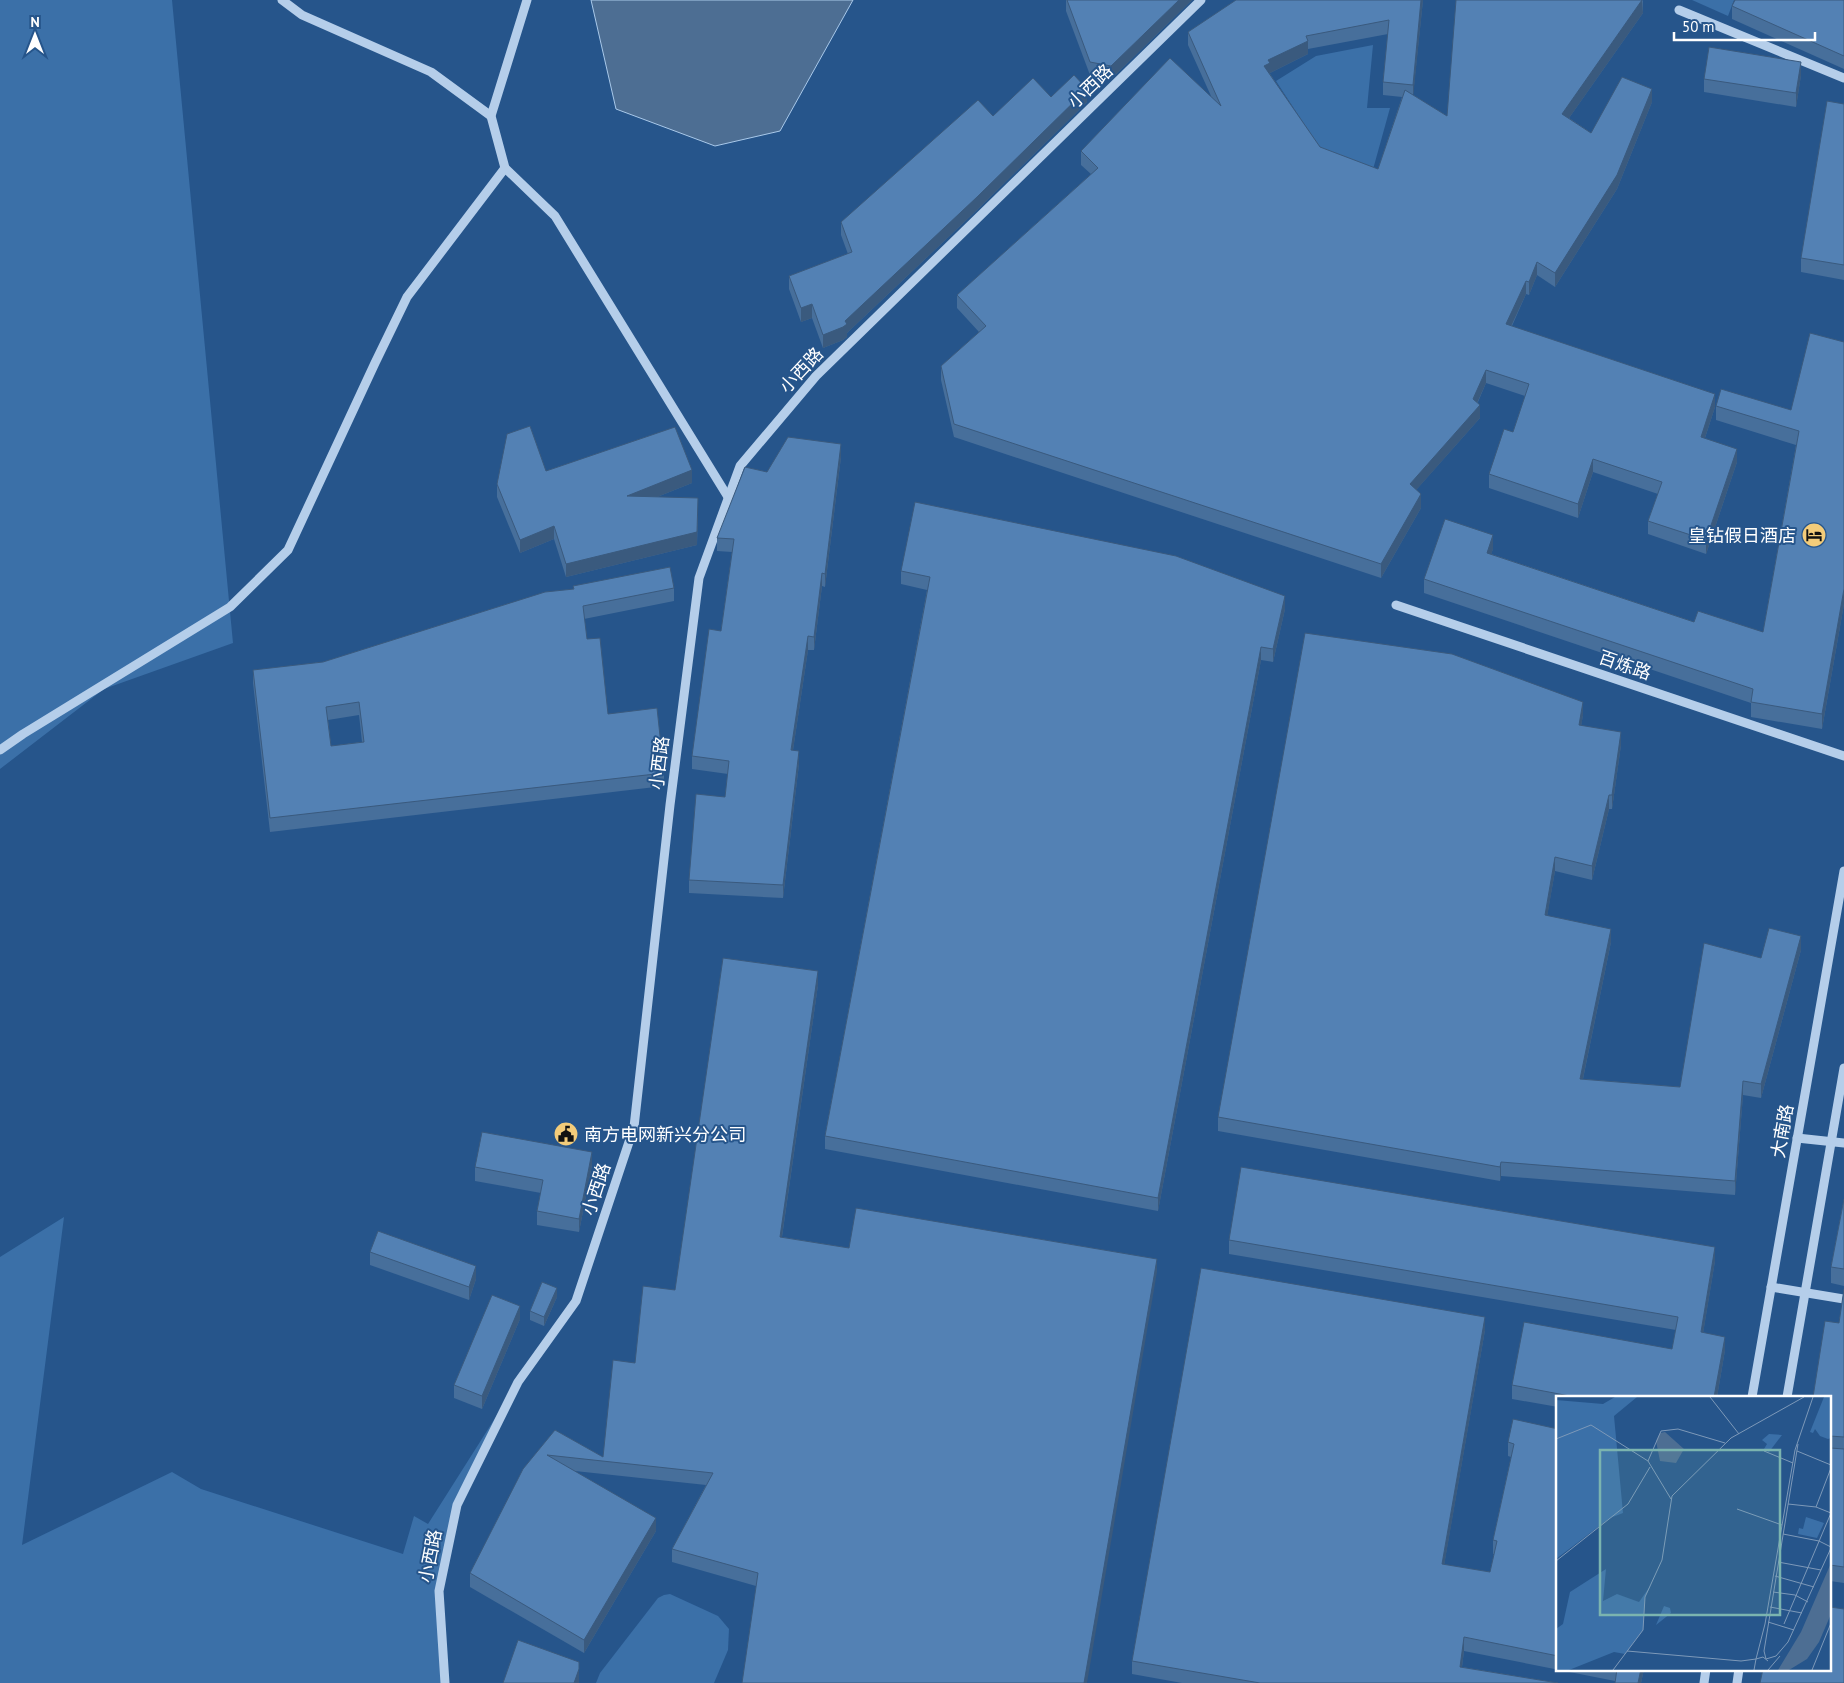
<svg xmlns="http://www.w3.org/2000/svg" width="1844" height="1683" viewBox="0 0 1844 1683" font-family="'PT Sans','Noto Sans SC',sans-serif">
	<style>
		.green { fill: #3b70a8 }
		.water { fill: #4d6e93; stroke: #a9c9ea }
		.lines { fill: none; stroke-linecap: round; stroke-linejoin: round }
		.minor { stroke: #b5ceea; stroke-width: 9 }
		.wall { fill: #476f9b; fill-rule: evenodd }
		.shaded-wall { fill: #3a5a7e }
		.building { fill: #5381b4; stroke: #3a5a7e; fill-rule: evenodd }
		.labels { text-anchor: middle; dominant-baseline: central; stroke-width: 4; stroke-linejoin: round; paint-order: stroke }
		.street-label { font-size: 18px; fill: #fff; stroke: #26558b }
		.poi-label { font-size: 18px; fill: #fff; stroke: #26558b; text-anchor: end }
		.inset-road { fill: none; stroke: #7d99b9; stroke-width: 1 }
		.view { fill: #7bb4af; fill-opacity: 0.15; stroke: #7bb4af; stroke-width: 2.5 }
		.inset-edge { fill: none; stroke: #fff; stroke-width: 2.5 }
	</style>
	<rect width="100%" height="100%" fill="#26558b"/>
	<g class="green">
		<polygon points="0,0 172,0 233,643 104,689 0,769"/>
		<polygon points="1692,0 1734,0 1728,16"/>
		<polygon points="1373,45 1367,108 1390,108 1372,173 1323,153 1276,81 1316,56"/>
		<polygon points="64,1217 22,1545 172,1472 201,1489 403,1554 414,1516 428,1524 518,1382 457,1505 439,1591 445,1683 0,1683 0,1257"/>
		<polygon points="670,1594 718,1616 729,1629 728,1650 714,1683 596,1683 600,1673 658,1598 664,1595"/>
	</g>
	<polygon class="water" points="591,0 853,0 780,131 715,146 616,109"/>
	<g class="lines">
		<g class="minor">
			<polyline points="282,0 302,15 431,72 491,116"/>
			<polyline points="527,0 491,116 505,168 555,216 728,497"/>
			<polyline points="1679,10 1844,78"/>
			<polyline points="1396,605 1844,756"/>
			<polyline points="0,750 23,734 230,607 288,550 375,363 407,297 505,168"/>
			<polyline points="1797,1138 1844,1143"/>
			<polyline points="1771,1287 1844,1299"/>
			<polyline points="1752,1397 1844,871"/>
			<polyline points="1787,1397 1844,1068"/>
			<polyline points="445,1683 439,1591 457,1505 518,1382 576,1301 634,1127 670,805 699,578 740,466 816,376 1201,0"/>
			<polyline points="1704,1683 1706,1669"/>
			<polyline points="1737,1683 1739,1669"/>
		</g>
	</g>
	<g class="wall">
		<polygon points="1066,0 1192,0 1111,79 1090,75 1066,11"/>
		<path d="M 1423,0 L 1413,95 L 1447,116 L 1643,0 L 1643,13 L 1569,118 L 1591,133 L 1652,102 L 1617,189 L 1555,287 L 1537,275 L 1529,295 L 1526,294 L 1512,326 L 1715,407 L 1705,438 L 1737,462 L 1706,554 L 1648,534 L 1648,521 L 1658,494 L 1593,472 L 1578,518 L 1489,488 L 1489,474 L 1513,432 L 1525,396 L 1486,383 L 1478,402 L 1480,418 L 1416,490 L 1421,508 L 1381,578 L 954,437 L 941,380 L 941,366 L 979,332 L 957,308 L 957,295 L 1091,174 L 1081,165 L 1081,151 L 1211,96 L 1188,45 L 1188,32 ZM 1388,34 L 1383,82 L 1383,95 L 1402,97 L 1378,169 L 1320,147 L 1270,74 L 1270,73 L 1308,54 L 1308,49 Z"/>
		<polygon points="1844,0 1844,69 1732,19 1732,6"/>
		<polygon points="1801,75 1796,107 1704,92 1704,79"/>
		<polygon points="1051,97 1087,102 977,210 847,333 847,337 843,340 823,348 812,318 801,322 789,289 789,276 848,254 841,235 841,222 993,116"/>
		<polygon points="1844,104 1844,280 1801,272 1801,258"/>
		<polygon points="1844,342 1844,604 1822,729 1751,717 1751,703 1424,593 1424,579 1493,549 1491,554 1694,622 1763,632 1796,445 1716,420 1716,406 1791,410"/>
		<polygon points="841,457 825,587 822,586 814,650 808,650 793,750 799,764 783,898 689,893 689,880 725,797 728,774 692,769 692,756 721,631 732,552 717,551 717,538 767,472"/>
		<polygon points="546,471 692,483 657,497 698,511 697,545 566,577 554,539 520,553 497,497 497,484"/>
		<polygon points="901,571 1285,609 1273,662 1261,660 1158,1211 825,1149 825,1136 927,590 901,584"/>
		<path d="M 573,586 L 674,588 L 674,601 L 584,619 L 587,639 L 608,714 L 664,773 L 664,786 L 270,832 L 253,683 L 253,670 L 323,662 L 573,589 ZM 359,715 L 362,742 L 331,746 L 328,720 Z"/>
		<polygon points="1583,715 1581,726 1621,745 1612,809 1609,809 1592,880 1555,871 1547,916 1611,942 1583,1079 1680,1087 1761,958 1801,950 1761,1098 1743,1095 1735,1195 1501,1176 1500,1181 1218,1131 1218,1117"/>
		<polygon points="818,985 782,1237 849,1248 1157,1272 756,1586 672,1562 672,1549 706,1485 575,1471 656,1531 584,1653 470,1587 470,1573 555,1430 603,1457 635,1363 675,1290"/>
		<polygon points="592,1165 579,1232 537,1225 537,1211 541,1193 475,1181 475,1167"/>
		<polygon points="1844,1199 1844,1286 1831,1283 1831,1267"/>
		<polygon points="1229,1240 1715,1261 1703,1333 1725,1350 1717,1397 1558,1397 1558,1407 1512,1399 1512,1385 1672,1349 1676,1330 1229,1254"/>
		<polygon points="370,1252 476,1279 469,1300 370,1265"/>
		<polygon points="1844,1289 1844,1583 1830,1581 1830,1397 1839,1323"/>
		<polygon points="557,1297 544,1326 530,1320 530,1311"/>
		<polygon points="520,1319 482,1409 454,1398 454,1385"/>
		<polygon points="1485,1330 1444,1565 1490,1572 1494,1554 1493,1554 1493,1540 1511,1457 1508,1456 1508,1442 1558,1429 1558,1669 1644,1669 1641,1683 1615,1683 1615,1681 1464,1651 1462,1667 1558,1683 1182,1683 1132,1674 1132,1661"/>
	</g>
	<g class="shaded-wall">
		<polygon points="1179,0 1192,0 1111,79 1111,66"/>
		<polygon points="1421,0 1423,0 1413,99 1413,85"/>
		<polygon points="1642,0 1643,13 1562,128 1562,114"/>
		<polygon points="1308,41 1308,54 1270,73 1270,77 1264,66 1268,60"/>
		<polygon points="1801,62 1801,75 1796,107 1796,93"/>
		<polygon points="1087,89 1087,102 977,210 847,333 847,337 843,340 823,348 823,335 845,321"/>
		<polygon points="1652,89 1652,102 1617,189 1555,287 1555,273"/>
		<polygon points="1537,262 1537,275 1529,295 1529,282"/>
		<polygon points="1526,281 1526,294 1506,337 1506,324"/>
		<polygon points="812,304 812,318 801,322 801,308"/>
		<polygon points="1486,370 1486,383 1473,412 1473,399"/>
		<polygon points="1715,394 1715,407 1701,450 1701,437"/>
		<polygon points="1480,405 1480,418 1410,497 1410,484"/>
		<polygon points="841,444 841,457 825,587 825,574"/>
		<polygon points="1737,449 1737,462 1706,554 1706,540"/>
		<polygon points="1593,459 1593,472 1578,518 1578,504"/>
		<polygon points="692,470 692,483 627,509 627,496"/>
		<polygon points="1421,494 1421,508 1381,578 1381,564"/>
		<polygon points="698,498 697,545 566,577 566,564"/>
		<polygon points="554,526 554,539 520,553 520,540"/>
		<polygon points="1493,535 1493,549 1487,567 1487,553"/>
		<polygon points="822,573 822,586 814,650 814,637"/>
		<polygon points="1844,589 1844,604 1822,729 1822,714"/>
		<polygon points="1285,596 1285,609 1273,662 1273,649"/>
		<polygon points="808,636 808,650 791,763 791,750"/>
		<polygon points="1261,647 1261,660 1158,1211 1158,1198"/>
		<polygon points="1583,702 1583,715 1579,739 1579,725"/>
		<polygon points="1621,732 1621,745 1612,809 1612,795"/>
		<polygon points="799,751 799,764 783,898 783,885"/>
		<polygon points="1609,795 1609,809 1592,880 1592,866"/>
		<polygon points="1555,857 1555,871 1545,929 1545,915"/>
		<polygon points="1611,929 1611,942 1580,1093 1580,1079"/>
		<polygon points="1801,936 1801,950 1761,1098 1761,1084"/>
		<polygon points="818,971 818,985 780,1250 780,1237"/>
		<polygon points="1743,1081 1743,1095 1735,1195 1735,1181"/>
		<polygon points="592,1152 592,1165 579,1232 579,1219"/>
		<polygon points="1501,1162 1501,1176 1500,1181 1500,1167"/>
		<polygon points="1715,1247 1715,1261 1701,1346 1701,1332"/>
		<polygon points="1157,1259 1157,1272 1087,1683 1084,1683"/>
		<polygon points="476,1266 476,1279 469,1300 469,1287"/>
		<polygon points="557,1288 557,1297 544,1326 544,1317"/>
		<polygon points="520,1306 520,1319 482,1409 482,1396"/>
		<polygon points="1485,1317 1485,1330 1442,1578 1442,1564"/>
		<polygon points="1725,1337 1725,1350 1717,1397 1714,1397"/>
		<polygon points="656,1518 656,1531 584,1653 584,1640"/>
		<polygon points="1464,1637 1464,1651 1460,1681 1460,1667"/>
		<polygon points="579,1669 579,1683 574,1683"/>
		<polygon points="1641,1669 1644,1669 1641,1683 1638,1683"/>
	</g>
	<g class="building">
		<polygon points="1067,0 1179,0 1111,66 1090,62"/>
		<polygon points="1236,0 1421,0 1413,85 1383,82 1389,20 1306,36 1308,41 1268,60 1270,63 1264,66 1320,147 1378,169 1405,90 1447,116 1456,0 1642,0 1562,114 1591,133 1622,77 1652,89 1617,175 1555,273 1537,262 1529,282 1526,281 1506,324 1715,394 1701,437 1737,449 1706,540 1648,521 1662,482 1593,459 1578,504 1489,474 1504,429 1513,432 1529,384 1486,370 1473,399 1480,405 1410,484 1421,494 1381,564 954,424 941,366 986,326 957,295 1098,168 1081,151 1170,58 1221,106 1188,32"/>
		<polygon points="1735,0 1844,0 1844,56 1732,6"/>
		<polygon points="1709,47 1801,62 1796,93 1704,79"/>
		<polygon points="1074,75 1087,89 977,197 845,321 847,324 843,327 823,335 812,304 801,308 789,276 852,252 841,222 978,100 993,116 1033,78 1051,97"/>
		<polygon points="1827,101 1844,104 1844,265 1801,258"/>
		<polygon points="1810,333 1844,342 1844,589 1822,714 1751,702 1753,689 1424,579 1445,519 1493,535 1487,553 1694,622 1698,611 1763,632 1799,431 1716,406 1721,389 1791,410"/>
		<polygon points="530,426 546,471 675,427 692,470 627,496 698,498 697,532 566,564 554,526 520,540 497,484 507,434"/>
		<polygon points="788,437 841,444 825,574 822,573 814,637 808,636 791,750 799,751 783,885 689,880 696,794 725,797 729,761 692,756 709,629 721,631 734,539 717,538 745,467 767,472"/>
		<polygon points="915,502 1176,556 1285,596 1273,649 1261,647 1158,1198 825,1136 930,577 901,571"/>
		<path d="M 670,567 L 674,588 L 583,606 L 587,639 L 600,638 L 608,714 L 657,708 L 664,773 L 270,818 L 253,670 L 323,662 L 545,592 L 574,589 L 573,586 ZM 359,702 L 364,742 L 331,746 L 326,707 Z"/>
		<polygon points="1305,633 1452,654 1583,702 1579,725 1621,732 1612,795 1609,795 1592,866 1555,857 1545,915 1611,929 1580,1079 1680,1087 1704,943 1761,958 1769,928 1801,936 1761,1084 1743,1081 1735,1181 1501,1162 1500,1167 1218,1117"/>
		<polygon points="723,958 818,971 780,1237 849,1248 856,1208 1157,1259 1084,1683 742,1683 758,1573 672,1549 713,1473 547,1455 656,1518 584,1640 470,1573 523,1469 555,1430 603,1457 613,1360 635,1363 643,1286 675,1290"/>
		<polygon points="482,1132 592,1152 579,1219 537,1211 543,1180 475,1167"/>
		<polygon points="1241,1167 1715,1247 1701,1332 1725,1337 1714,1397 1575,1397 1512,1385 1524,1322 1672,1349 1678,1317 1229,1240"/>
		<polygon points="1844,1199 1844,1269 1831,1267"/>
		<polygon points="378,1231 476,1266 469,1287 370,1252"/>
		<polygon points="1201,1268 1485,1317 1442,1564 1490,1572 1497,1541 1493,1540 1514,1444 1508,1442 1513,1419 1558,1429 1558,1656 1464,1637 1460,1667 1558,1683 1260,1683 1132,1661"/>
		<polygon points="542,1282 557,1288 544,1317 530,1311"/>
		<polygon points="1844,1289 1844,1437 1830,1436 1830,1397 1813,1397 1825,1321 1839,1323"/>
		<polygon points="492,1295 520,1306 482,1396 454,1385"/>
		<polygon points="1830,1448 1844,1449 1844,1567 1830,1565"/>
		<polygon points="1830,1607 1844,1609 1844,1683 1760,1683 1763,1669 1830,1669"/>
		<polygon points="518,1640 579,1662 579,1669 574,1683 503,1683"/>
		<polygon points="1617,1669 1641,1669 1638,1683 1615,1683"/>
	</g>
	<defs>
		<symbol id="hotel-disc" viewBox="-11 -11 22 22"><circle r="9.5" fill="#f3cc7a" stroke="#26558b"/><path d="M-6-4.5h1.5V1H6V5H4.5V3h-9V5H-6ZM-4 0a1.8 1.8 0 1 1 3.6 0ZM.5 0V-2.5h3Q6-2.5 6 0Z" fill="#111"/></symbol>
		<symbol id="civic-disc" viewBox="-11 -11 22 22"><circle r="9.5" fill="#f3cc7a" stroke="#26558b"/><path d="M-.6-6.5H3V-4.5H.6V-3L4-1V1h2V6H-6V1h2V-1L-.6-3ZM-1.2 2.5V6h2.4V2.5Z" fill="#111"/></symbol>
	</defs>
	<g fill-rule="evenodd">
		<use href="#hotel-disc" x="1800" y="521" width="28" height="28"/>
		<use href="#civic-disc" x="552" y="1120" width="28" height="28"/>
	</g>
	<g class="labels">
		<g class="street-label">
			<text transform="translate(1090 86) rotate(-44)">小西路</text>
			<text transform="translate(801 370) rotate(-47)">小西路</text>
			<text transform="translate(1625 665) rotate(19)">百炼路</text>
			<text transform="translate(659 763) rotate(-83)">小西路</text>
			<text transform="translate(1782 1131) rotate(-80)">大南路</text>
			<text transform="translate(596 1189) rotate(-72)">小西路</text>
			<text transform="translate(430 1556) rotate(-79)">小西路</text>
		</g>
		<g class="poi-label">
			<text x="1796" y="535">皇钻假日酒店</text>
			<text x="584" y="1134" text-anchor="start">南方电网新兴分公司</text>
		</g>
	</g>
	<g transform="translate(1556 1396)">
		<rect width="275" height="275" fill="#26558b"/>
		<path d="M 59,1 L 81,1 L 58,20 L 67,117 L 54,122 L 0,163 L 0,4 L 47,8 ZM 268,1 L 275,1 L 275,42 L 272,43 L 264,40 L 259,33 L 257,37 L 254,36 ZM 213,38 L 226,39 L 213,56 L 208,53 L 211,48 L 206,44 ZM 250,121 L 268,127 L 261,142 L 242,138 L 243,132 L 247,133 ZM 50,173 L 47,205 L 61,198 L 83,206 L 95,189 L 89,201 L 87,234 L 69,258 L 58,256 L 13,274 L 0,274 L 0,233 L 7,228 L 14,196 ZM 108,210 L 114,212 L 115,217 L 100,229 Z" fill="#3b70a8"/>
		<path d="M 109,36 L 128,53 L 120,67 L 104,65 L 100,45 L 104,37 ZM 275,167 L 275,218 L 263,246 L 251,263 L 233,274 L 222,274 L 245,236 Z" fill="#4d6e93"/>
		<path class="inset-road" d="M 154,1 L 183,38M 0,43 L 35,29 L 92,65M 208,55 L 237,67M 241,55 L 275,69M 115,103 L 92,65 L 105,35 L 122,33 L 169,47M 232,108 L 260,111 L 275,117M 260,111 L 275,72M 181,113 L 226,129M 227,138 L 263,145 L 275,151M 0,165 L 72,108 L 94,71M 222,166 L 265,174M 219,180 L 258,191M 217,196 L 239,199 L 252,206M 214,211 L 246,217M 212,226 L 238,234M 228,228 L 275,117M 71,255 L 185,265 L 200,263 L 209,228 L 239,54 L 257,1M 210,263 L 208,255 L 242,48M 210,263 L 220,260 L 232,246 L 275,152M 57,274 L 87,234 L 89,201 L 106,164 L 116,100 L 175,42 L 248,1M 198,274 L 200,263 L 207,261 L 212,265M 212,274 L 224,260M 256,274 L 275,227"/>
		<path class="view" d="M 44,54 L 224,54 L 224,219 L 44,219 Z"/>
		<rect width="275" height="275" class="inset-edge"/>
	</g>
	<g transform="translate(35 35)" stroke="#26558b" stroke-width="4" paint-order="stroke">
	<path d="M0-4L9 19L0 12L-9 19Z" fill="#ffffff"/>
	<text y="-8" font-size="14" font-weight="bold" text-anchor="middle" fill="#ffffff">N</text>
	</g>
	<path d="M1674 32v8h141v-8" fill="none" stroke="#ffffff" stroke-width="2.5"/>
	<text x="1682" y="32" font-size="15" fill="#ffffff" stroke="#26558b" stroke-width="4" paint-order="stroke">50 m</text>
</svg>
